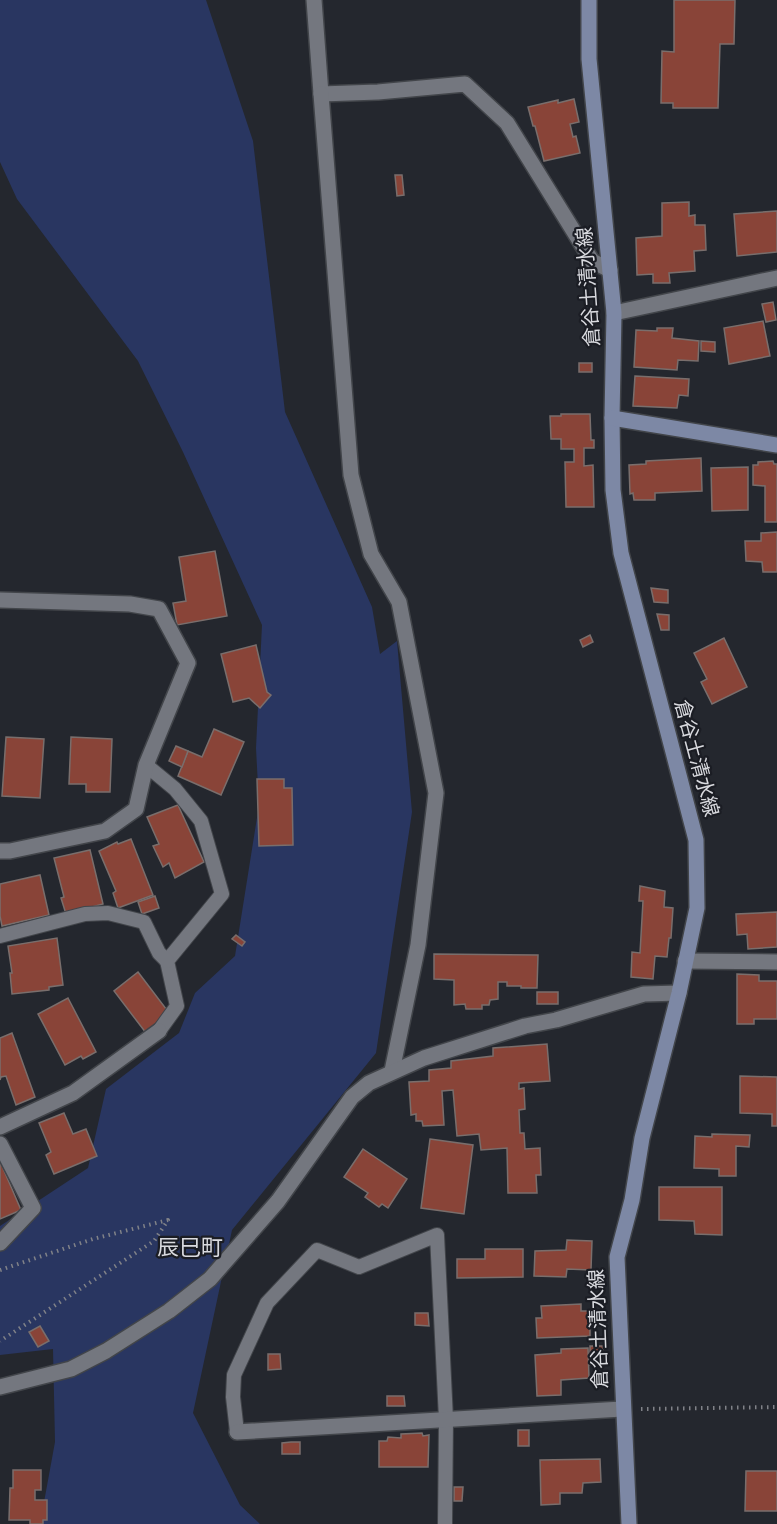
<svg xmlns="http://www.w3.org/2000/svg" width="777" height="1524" viewBox="0 0 777 1524" font-family="'Fira Sans Condensed','Noto Sans JP',sans-serif">
	<style>
		.green { fill: #293661 }
		.building { fill: #894438; stroke: #796e6c; stroke-width: 1.5 }
		.lines { fill: none; stroke-linecap: round; stroke-linejoin: round }
		.lane-casing { stroke: #42454a; stroke-width: 16 }
		.street-casing { stroke: #42454a; stroke-width: 18 }
		.secondary-casing { stroke: #42454a; stroke-width: 18 }
		.path { stroke: #808288; stroke-width: 4; stroke-dasharray: 1.5 4.5; stroke-linecap: butt }
		.lane { stroke: #74777f; stroke-width: 14 }
		.street { stroke: #74777f; stroke-width: 15 }
		.secondary { stroke: #7d88a5; stroke-width: 15 }
		.labels { text-anchor: middle; dominant-baseline: central; stroke-width: 4.5; stroke-linejoin: round; paint-order: stroke }
		.street-label { font-size: 20px; fill: #d9dadf; stroke: #1b1d24 }
		.quarter-label { font-size: 22px; fill: #d9dadf; stroke: #1b1d24 }
	</style>
	<rect width="100%" height="100%" fill="#24272e"/>
	<polygon class="green" points="0,0 206,0 253,141 285,412 372,607 380,654 397,641 412,812 376,1053 232,1230 193,1413 240,1505 260,1524 40,1524 55,1442 53,1349 0,1355 0,1226 88,1168 106,1089 179,1033 195,993 235,956 259,805 256,748 262,625 183,452 138,361 17,199 0,162"/>
	<g class="building">
		<polygon points="674,0 735,0 734,44 720,44 718,108 673,108 673,103 661,103 662,51 674,52"/>
		<polygon points="574,99 579,122 570,124 573,137 576,136 580,153 544,161 535,126 533,126 528,107 558,100 558,103"/>
		<polygon points="395,175 402,175 404,195 397,196"/>
		<polygon points="689,202 689,216 695,215 695,225 705,225 706,250 694,251 695,271 669,273 670,283 653,283 653,274 637,275 636,238 662,236 662,203"/>
		<polygon points="777,211 777,252 737,256 734,214"/>
		<polygon points="773,302 776,320 766,322 762,304"/>
		<polygon points="763,321 770,356 729,364 724,328"/>
		<polygon points="657,328 673,328 672,338 699,341 698,361 678,360 677,370 634,367 636,330 657,331"/>
		<polygon points="701,341 715,342 715,352 701,351"/>
		<rect x="579" y="363" width="13" height="9"/>
		<polygon points="635,376 689,379 688,396 679,395 677,408 633,406"/>
		<polygon points="561,414 590,414 591,440 594,440 594,448 584,448 584,466 593,465 594,507 566,507 565,462 574,462 574,449 561,449 561,439 551,439 550,416 561,416"/>
		<polygon points="701,458 702,491 655,493 655,500 634,500 633,493 630,494 629,465 646,464 646,461"/>
		<polygon points="773,461 774,464 777,464 777,522 765,522 765,486 753,485 753,465 758,465 758,462"/>
		<polygon points="748,467 748,510 712,511 711,468"/>
		<polygon points="777,532 777,572 763,572 762,562 746,561 745,541 761,541 761,533"/>
		<polygon points="215,551 227,616 177,625 173,603 186,601 179,557"/>
		<polygon points="651,588 668,590 668,603 654,602"/>
		<polygon points="657,614 669,615 669,630 661,630"/>
		<polygon points="590,635 593,642 583,647 580,640"/>
		<polygon points="724,638 747,687 712,704 701,682 707,679 694,653"/>
		<polygon points="256,645 267,692 271,695 260,708 249,698 233,702 221,654"/>
		<polygon points="214,729 244,742 221,795 178,776 188,751 202,757"/>
		<polygon points="6,737 44,739 40,798 2,796"/>
		<polygon points="71,737 112,739 110,792 86,792 86,784 69,784"/>
		<polygon points="176,746 188,751 182,767 169,761"/>
		<polygon points="257,779 284,779 284,788 292,788 293,845 259,846"/>
		<polygon points="178,805 204,862 175,878 169,863 163,867 153,846 159,844 147,817"/>
		<polygon points="131,839 153,895 118,908 113,893 116,891 99,851 117,842 118,844"/>
		<polygon points="90,850 103,904 66,914 61,898 64,897 54,858"/>
		<polygon points="40,875 49,915 2,926 0,916 0,884"/>
		<polygon points="640,886 665,891 664,907 673,908 671,938 669,938 667,957 655,956 653,979 631,977 632,952 640,953 643,901 639,901"/>
		<polygon points="155,896 159,908 142,914 138,902"/>
		<polygon points="777,912 777,947 748,949 747,934 737,935 736,914"/>
		<polygon points="236,935 245,942 242,946 232,939"/>
		<polygon points="57,938 63,985 49,987 49,990 12,994 10,973 12,973 8,946"/>
		<polygon points="434,954 538,955 537,988 521,988 521,986 507,986 507,982 498,982 498,999 490,1000 489,1005 482,1005 482,1009 466,1009 465,1004 454,1005 454,980 434,979"/>
		<polygon points="138,972 170,1014 146,1033 114,991"/>
		<polygon points="737,974 759,975 759,981 777,981 777,1019 754,1019 754,1024 737,1024"/>
		<rect x="537" y="992" width="21" height="12"/>
		<polygon points="68,998 96,1052 83,1059 81,1056 65,1065 38,1014"/>
		<polygon points="12,1033 35,1097 16,1105 6,1076 1,1077 0,1080 0,1038"/>
		<polygon points="547,1044 550,1081 519,1083 519,1089 524,1088 525,1109 519,1110 520,1133 524,1133 525,1149 540,1148 541,1175 536,1175 537,1193 508,1193 507,1148 481,1150 479,1134 457,1136 453,1090 442,1091 444,1125 423,1126 422,1121 416,1121 416,1114 411,1115 409,1082 429,1081 429,1070 451,1068 451,1061 493,1056 493,1048"/>
		<polygon points="740,1076 777,1077 777,1126 772,1126 772,1114 740,1113"/>
		<polygon points="64,1113 73,1134 86,1129 97,1156 54,1174 46,1155 51,1152 39,1123"/>
		<polygon points="712,1134 750,1135 749,1147 736,1146 736,1176 719,1176 719,1169 694,1168 695,1136 712,1137"/>
		<polygon points="430,1139 473,1145 464,1214 421,1208"/>
		<polygon points="363,1149 407,1179 388,1208 382,1204 379,1207 365,1197 368,1193 344,1177"/>
		<polygon points="0,1161 21,1210 0,1219"/>
		<polygon points="659,1187 722,1187 722,1235 695,1234 694,1221 659,1220"/>
		<polygon points="567,1240 592,1241 591,1270 567,1269 566,1277 534,1276 535,1251 566,1250"/>
		<polygon points="485,1249 523,1249 523,1277 457,1278 457,1259 485,1259"/>
		<polygon points="581,1304 581,1311 596,1311 597,1323 590,1324 590,1336 537,1338 536,1318 542,1318 541,1306"/>
		<polygon points="415,1313 428,1313 429,1326 415,1325"/>
		<polygon points="40,1326 49,1341 38,1347 29,1332"/>
		<polygon points="590,1346 603,1346 604,1364 590,1365"/>
		<polygon points="588,1348 589,1378 561,1380 561,1395 537,1396 535,1355 561,1353 561,1349"/>
		<polygon points="268,1354 280,1354 281,1369 268,1370"/>
		<polygon points="387,1396 404,1396 405,1406 387,1406"/>
		<rect x="518" y="1430" width="11" height="16"/>
		<polygon points="422,1433 423,1436 429,1435 428,1467 379,1467 379,1441 387,1441 388,1437 401,1438 401,1434"/>
		<polygon points="291,1442 300,1442 300,1454 282,1454 282,1443"/>
		<polygon points="600,1459 601,1482 583,1483 582,1493 560,1493 560,1504 541,1505 540,1460"/>
		<polygon points="13,1470 41,1470 41,1490 35,1490 35,1500 47,1500 47,1520 43,1520 43,1524 30,1524 30,1520 9,1520 10,1488 13,1488"/>
		<polygon points="746,1471 777,1471 777,1511 745,1511"/>
		<polygon points="454,1487 463,1487 462,1501 454,1501"/>
	</g>
	<g class="lines">
		<defs>
			<g id="lane">
				<polyline points="146,765 175,789 201,821 222,894 167,961 177,1006 159,1031"/>
				<polyline points="0,936 85,914 108,913 144,922 159,953 167,961"/>
				<polyline points="237,1432 233,1397 234,1375 267,1303 317,1250 359,1267 437,1235 446,1419 445,1524"/>
			</g>
			<g id="street">
				<polyline points="314,0 321,94 378,92 465,84 507,123 592,261 610,270"/>
				<polyline points="321,94 351,475 371,554 399,602 436,793 418,945 392,1071"/>
				<polyline points="614,313 777,278"/>
				<polyline points="0,600 130,604 159,609 188,663 146,765 136,809 105,831 10,851 0,851"/>
				<polyline points="685,961 777,962"/>
				<polyline points="0,1127 73,1093 159,1031"/>
				<polyline points="0,1144 33,1208 0,1243"/>
				<polyline points="0,1387 71,1369 106,1351 169,1311 210,1279 278,1201 352,1097 369,1083 424,1058 525,1026 556,1020 644,994 679,993"/>
				<polyline points="237,1432 622,1409"/>
			</g>
			<g id="secondary">
				<polyline points="589,0 589,59 614,313 612,418 613,490 621,553 696,840 697,908 679,993 642,1138 632,1200 617,1257 629,1524"/>
				<polyline points="612,418 777,445"/>
			</g>
		</defs>
		<use href="#lane" class="lane-casing"/>
		<use href="#street" class="street-casing"/>
		<use href="#secondary" class="secondary-casing"/>
		<g class="path">
			<polyline points="0,1270 93,1239 168,1220 154,1241 0,1341"/>
			<polyline points="641,1409 777,1407"/>
		</g>
		<use href="#lane" class="lane"/>
		<use href="#street" class="street"/>
		<use href="#secondary" class="secondary"/>
	</g>
	<g class="labels">
		<g class="street-label">
			<text transform="translate(588 287) rotate(-94)">倉谷土清水線</text>
			<text transform="translate(697 758) rotate(75)">倉谷土清水線</text>
			<text transform="translate(598 1329) rotate(-92)">倉谷土清水線</text>
		</g>
		<g class="quarter-label">
			<text x="190" y="1247">辰巳町</text>
		</g>
	</g>
</svg>
